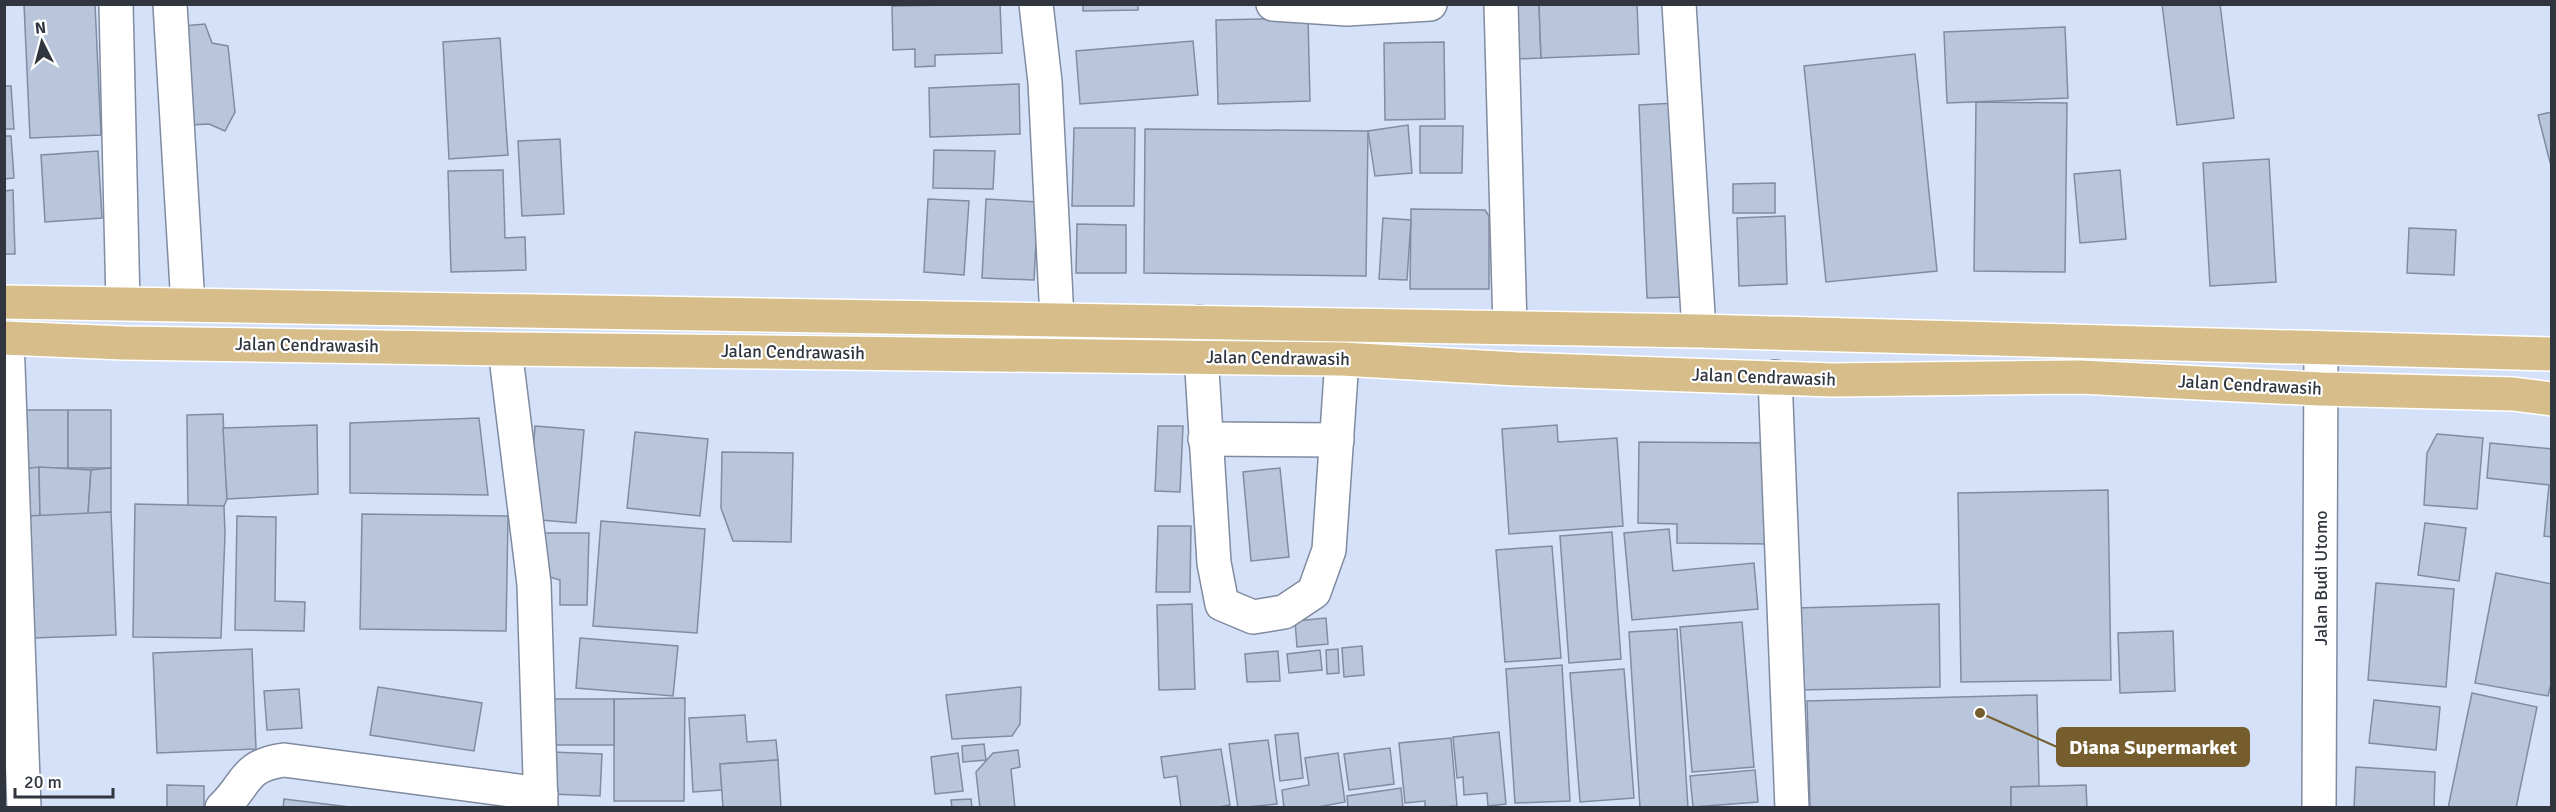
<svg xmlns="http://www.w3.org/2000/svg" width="2556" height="812" viewBox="0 0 2556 812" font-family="Signika,sans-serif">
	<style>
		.building { fill: #b8c5db; stroke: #818ca1; stroke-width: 1.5 }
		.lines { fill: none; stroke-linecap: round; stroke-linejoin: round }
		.minor-casing { stroke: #808ba0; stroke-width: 36 }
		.major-casing { stroke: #fff; stroke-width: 36 }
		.minor { stroke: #fff; stroke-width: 33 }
		.major { stroke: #d6bd8a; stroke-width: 33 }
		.labels { text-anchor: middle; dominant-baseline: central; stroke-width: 4.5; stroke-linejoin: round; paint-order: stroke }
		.street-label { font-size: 18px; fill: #30353e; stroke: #fff }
		.leader { fill: none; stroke: #765d2e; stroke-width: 2 }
		.callout-dot { fill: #765d2e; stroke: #fff; stroke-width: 2 }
		.callout { fill: #765d2e; stroke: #765d2e; stroke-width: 2 }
		.callout-label { font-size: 20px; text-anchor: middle; font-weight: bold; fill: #fff }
	</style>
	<rect width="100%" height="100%" fill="#d4e1f8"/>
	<g class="building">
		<polygon points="24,4 95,4 101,135 30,138"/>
		<polygon points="1000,4 1002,53 935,55 935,66 915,67 915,49 893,50 892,6"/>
		<polygon points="1083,4 1138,4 1138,10 1083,11"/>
		<polygon points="1514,4 1539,4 1541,58 1514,59"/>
		<polygon points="1539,4 1637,4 1639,54 1541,58"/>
		<polygon points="2162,4 2220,4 2234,118 2177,125"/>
		<polygon points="1308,18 1310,101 1218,104 1216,20"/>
		<polygon points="205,24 212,43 228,46 235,112 225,131 209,124 190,125 183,26"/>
		<polygon points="2065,27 2068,98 1947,103 1944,32"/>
		<polygon points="500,38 508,155 449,159 443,42"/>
		<polygon points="1193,41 1198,95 1080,104 1076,51"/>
		<polygon points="1444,42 1445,119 1385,120 1384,43"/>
		<polygon points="1915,54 1937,271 1826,282 1804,66"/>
		<polygon points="1019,84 1020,134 930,137 929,88"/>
		<polygon points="4,86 11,86 14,129 4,129"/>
		<polygon points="1976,102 2067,103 2065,272 1974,271"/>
		<polygon points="1675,103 1684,297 1647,298 1639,105"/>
		<polygon points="2552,112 2552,170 2538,115"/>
		<polygon points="1408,125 1412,173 1375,176 1368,131"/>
		<polygon points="1420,126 1463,126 1462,173 1420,173"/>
		<polygon points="1074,128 1135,128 1134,206 1072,206"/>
		<polygon points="1145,129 1368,131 1366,276 1144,273"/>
		<polygon points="4,136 11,136 14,178 4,179"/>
		<polygon points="560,139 564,214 522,216 518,141"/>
		<polygon points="934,150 995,151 993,189 933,188"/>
		<polygon points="98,151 102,218 45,222 41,155"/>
		<polygon points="2269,159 2276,282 2210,286 2203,163"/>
		<polygon points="503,170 505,238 525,237 526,270 451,272 448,171"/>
		<polygon points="2120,170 2126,239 2080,243 2074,174"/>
		<polygon points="1775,183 1775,213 1733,213 1733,184"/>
		<polygon points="13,190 15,254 4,254 4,191"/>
		<polygon points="928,199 969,201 964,275 924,272"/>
		<polygon points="986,199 1038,202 1034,280 982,278"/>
		<polygon points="1411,209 1485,210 1489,216 1489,289 1410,289"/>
		<polygon points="1785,216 1787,284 1739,286 1737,218"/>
		<polygon points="1383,218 1411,220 1407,280 1379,279"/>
		<polygon points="1077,224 1126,225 1126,273 1076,273"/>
		<polygon points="2409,228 2456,230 2454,275 2407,273"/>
		<polygon points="21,410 68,410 68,468 22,469"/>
		<rect x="68" y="410" width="43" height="58"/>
		<polygon points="223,414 227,499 224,506 188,507 187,415"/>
		<polygon points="479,418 488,495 350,493 350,423"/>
		<polygon points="317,425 318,494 227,499 223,428"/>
		<polygon points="1557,425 1558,442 1617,438 1623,526 1509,534 1502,429"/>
		<polygon points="535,426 584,430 576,523 528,519"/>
		<polygon points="1158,426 1183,426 1180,492 1155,491"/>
		<polygon points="635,432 708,439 700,516 627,508"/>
		<polygon points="2437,434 2483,438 2477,509 2424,505 2427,453"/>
		<polygon points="1639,442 1772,443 1771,544 1677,543 1677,524 1638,523"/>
		<polygon points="2490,443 2552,449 2552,537 2544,536 2549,485 2487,478"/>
		<polygon points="722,452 793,453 791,542 733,541 721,508"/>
		<polygon points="39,467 40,516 27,516 22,469"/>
		<polygon points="39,467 91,470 88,514 40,516"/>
		<polygon points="111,468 111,512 88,514 91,470"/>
		<polygon points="1280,468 1289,557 1251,561 1243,472"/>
		<polygon points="2108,490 2111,680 1961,682 1958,493"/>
		<polygon points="135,504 224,506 225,534 221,638 133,637"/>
		<polygon points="111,512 116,635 32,638 27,516"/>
		<polygon points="362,514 508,516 506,631 360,629"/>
		<polygon points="237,516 276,517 275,601 305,602 304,631 235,630"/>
		<polygon points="601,521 705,529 697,633 593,626"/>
		<polygon points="2425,523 2466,528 2459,581 2418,575"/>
		<polygon points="1158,526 1191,526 1190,592 1156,592"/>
		<polygon points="1669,529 1673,571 1754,563 1758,609 1632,620 1624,533"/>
		<polygon points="1612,532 1621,659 1569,663 1560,536"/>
		<polygon points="544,533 589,533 587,605 560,605 560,580 543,575"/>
		<polygon points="1552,546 1561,658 1505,662 1496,550"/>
		<polygon points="2496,573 2552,584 2552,680 2548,696 2475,683"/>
		<polygon points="2376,583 2454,589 2446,687 2368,680"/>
		<polygon points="1192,604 1195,689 1159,690 1157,605"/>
		<polygon points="1939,604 1940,687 1798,690 1796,608"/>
		<polygon points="1326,618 1328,644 1297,647 1295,621"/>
		<polygon points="1742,622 1754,767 1692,772 1680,627"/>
		<polygon points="1677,629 1688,808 1640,808 1629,632"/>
		<polygon points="2173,631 2175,691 2120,693 2118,633"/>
		<polygon points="580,638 678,646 673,696 576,688"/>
		<polygon points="1362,646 1364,675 1344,677 1342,648"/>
		<polygon points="252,649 256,749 157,753 153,653"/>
		<polygon points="1338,649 1339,673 1327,674 1326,650"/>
		<polygon points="1320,650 1322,670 1289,673 1287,654"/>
		<polygon points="1278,651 1280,681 1247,682 1245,654"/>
		<polygon points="1562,665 1570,801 1515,803 1506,669"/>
		<polygon points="1624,669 1634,798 1580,802 1570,673"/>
		<polygon points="378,687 482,703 474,751 370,735"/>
		<polygon points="1021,687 1020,724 1012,736 952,739 946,695"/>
		<polygon points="299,689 302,728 267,730 264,691"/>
		<polygon points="2472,693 2537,707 2516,808 2448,808"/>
		<polygon points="2037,695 2039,786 2011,787 2011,808 1810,808 1807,701"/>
		<polygon points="685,698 684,801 614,801 614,699"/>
		<rect x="551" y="699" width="63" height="46"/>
		<polygon points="2374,700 2440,707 2436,750 2369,743"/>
		<polygon points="745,715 747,742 776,740 778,760 720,764 722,790 693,792 689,718"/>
		<polygon points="1499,732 1506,804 1488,806 1487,793 1464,795 1463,777 1457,778 1453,737"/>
		<polygon points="1298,733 1303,778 1280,781 1275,735"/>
		<polygon points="1451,738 1457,806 1425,808 1425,801 1405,803 1399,743"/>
		<polygon points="1268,740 1277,804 1238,808 1229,744"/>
		<polygon points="984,744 986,760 963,762 962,746"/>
		<polygon points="1390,748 1394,784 1349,790 1344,754"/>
		<polygon points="1221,749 1230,805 1214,808 1181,808 1177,776 1164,778 1161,757"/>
		<polygon points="1018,750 1020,767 1011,769 1015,808 980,808 976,772 993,753"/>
		<polygon points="552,752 602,754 600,796 551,794"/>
		<polygon points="958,753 963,791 935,794 931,757"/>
		<polygon points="1338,753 1345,802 1313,808 1284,808 1282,790 1309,785 1305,758"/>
		<polygon points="778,760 781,808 723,808 720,764"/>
		<polygon points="2356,767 2435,772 2434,808 2354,808"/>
		<polygon points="1755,770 1758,802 1693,807 1690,776"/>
		<polygon points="167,785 204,786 204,808 167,808"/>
		<polygon points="2086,785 2087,808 2011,808 2011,787"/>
		<polygon points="1401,788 1403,808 1348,808 1347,796"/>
		<polygon points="284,799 358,808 283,808"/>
		<polygon points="971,799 972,808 952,808 951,800"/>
	</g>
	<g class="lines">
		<defs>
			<g id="minor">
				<polyline points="116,4 123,304"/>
				<polyline points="170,4 188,305"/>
				<polyline points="1036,4 1045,82 1057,319"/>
				<polyline points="1273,4 1347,9 1430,4"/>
				<polyline points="1501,4 1510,327"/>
				<polyline points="1679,4 1699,331"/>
				<polyline points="1199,322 1214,563 1222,604 1253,617 1284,612 1314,592 1329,550 1342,359"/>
				<polyline points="7,338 24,808"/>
				<polyline points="505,349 534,584 541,808"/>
				<polyline points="1775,377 1792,808"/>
				<polyline points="1205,439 1337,440"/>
				<path d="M 222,808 C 248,784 242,766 284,760 L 541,794"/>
				<polyline points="2319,808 2321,349"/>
			</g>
			<g id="major">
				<polyline points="4,302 1699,331 2552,354"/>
				<polyline points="4,338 124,343 505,349 1342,359 1517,369 1832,380 2080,377 2321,389 2513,394 2552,399"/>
			</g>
		</defs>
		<use href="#minor" class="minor-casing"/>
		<use href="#major" class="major-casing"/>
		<use href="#minor" class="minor"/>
		<use href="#major" class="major"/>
	</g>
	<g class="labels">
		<g class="street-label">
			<text transform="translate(307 345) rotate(1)">Jalan Cendrawasih</text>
			<text transform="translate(793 352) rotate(1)">Jalan Cendrawasih</text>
			<text transform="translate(1278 358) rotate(1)">Jalan Cendrawasih</text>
			<text transform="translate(1764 377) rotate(2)">Jalan Cendrawasih</text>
			<text transform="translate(2250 385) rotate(3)">Jalan Cendrawasih</text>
			<text transform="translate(2321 578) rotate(-90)">Jalan Budi Utomo</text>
		</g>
	</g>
	<path class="leader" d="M1980 713L2057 747"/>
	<circle class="callout-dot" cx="1980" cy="713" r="6"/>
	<rect class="callout" x="2057" y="728" width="192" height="38" rx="6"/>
	<g class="callout-label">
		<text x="2153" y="754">Diana Supermarket</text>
	</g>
	<rect width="2556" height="812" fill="none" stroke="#30353e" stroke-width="12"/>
	<g transform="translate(42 42) rotate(354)" stroke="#ffffff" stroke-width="4.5" paint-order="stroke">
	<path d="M0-4.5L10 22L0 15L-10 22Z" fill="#30353e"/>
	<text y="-9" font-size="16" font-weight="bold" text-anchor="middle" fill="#30353e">N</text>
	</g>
	<path d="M15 788v9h98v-9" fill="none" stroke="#30353e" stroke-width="3"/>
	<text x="24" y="788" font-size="18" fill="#30353e" stroke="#ffffff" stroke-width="4.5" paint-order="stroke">20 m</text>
</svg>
